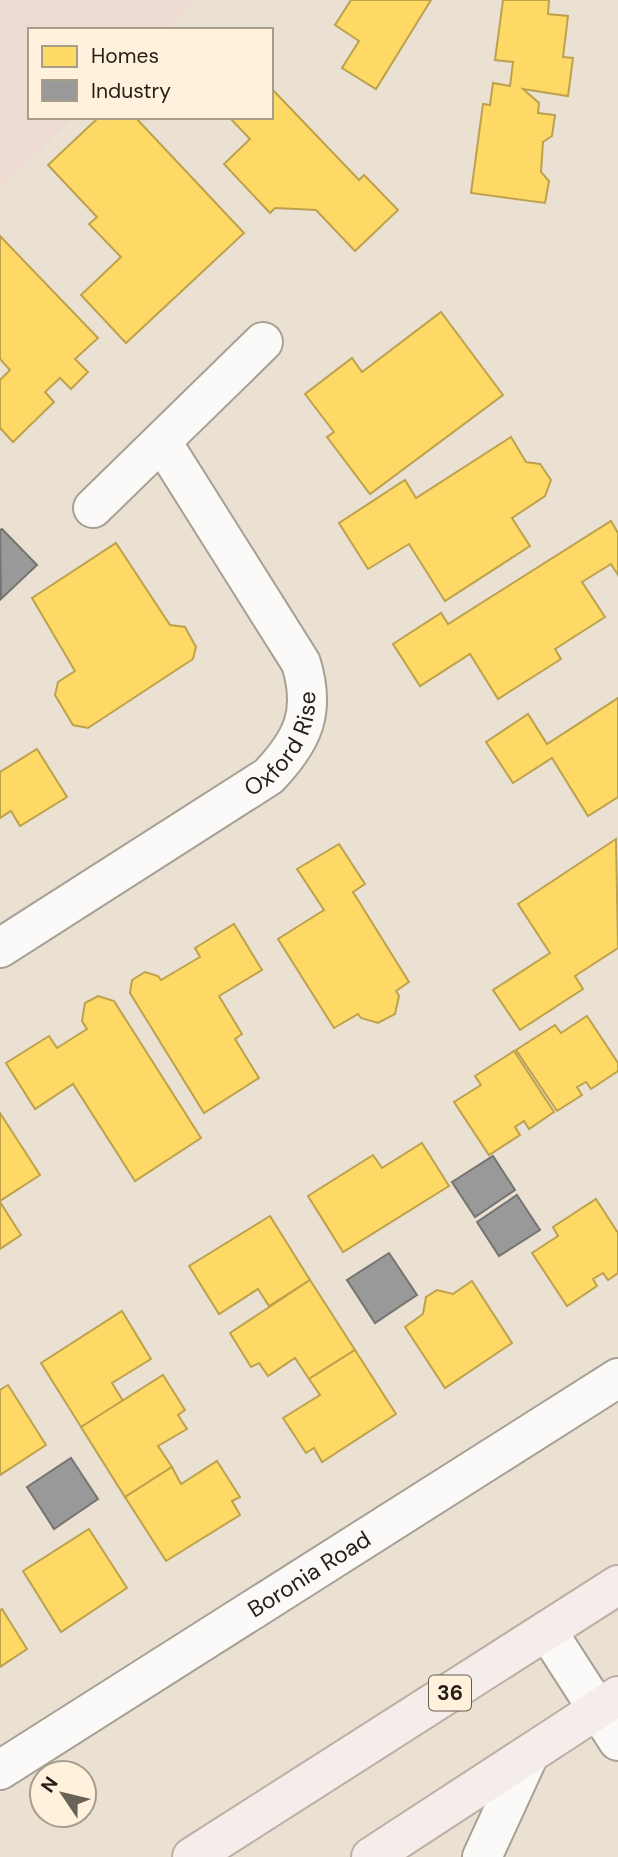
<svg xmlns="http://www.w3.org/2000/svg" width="618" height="1857" viewBox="0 0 618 1857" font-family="'DM Sans',sans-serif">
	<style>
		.commercial { fill: #eddad3 }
		.homes { fill: #ffd966; stroke: #bda14d; stroke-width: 2 }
		.industry { fill: #999; stroke: #767471; stroke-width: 2 }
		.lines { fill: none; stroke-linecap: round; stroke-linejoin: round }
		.minor-casing { stroke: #a7a094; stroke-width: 42 }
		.major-casing { stroke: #bdaea5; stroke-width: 42 }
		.minor { stroke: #fcfaf8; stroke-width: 38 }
		.major { stroke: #f4edea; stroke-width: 38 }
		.labels { text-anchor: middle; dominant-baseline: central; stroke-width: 7; stroke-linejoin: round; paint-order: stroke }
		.shield { fill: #fff1db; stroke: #665d50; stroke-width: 2 }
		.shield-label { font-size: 21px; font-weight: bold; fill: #241e14 }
		.street-label { font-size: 23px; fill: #241e14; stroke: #fff1db }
	</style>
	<rect width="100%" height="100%" fill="#eae1d2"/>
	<polygon class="commercial" points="0,0 196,0 165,30 30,30 30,117 73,117 0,188"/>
	<g class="homes">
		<polygon points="351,0 431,0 376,89 342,68 359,41 335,25"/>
		<polygon points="503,0 549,0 548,14 568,16 563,57 573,58 568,96 523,89 539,103 538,113 555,115 552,136 543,142 541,172 549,181 545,203 471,193 483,104 490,105 493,83 510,86 513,62 495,60"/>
		<polygon points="271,88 359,180 364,175 398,210 355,251 316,210 275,208 270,213 224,164 250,139 229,117 271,117"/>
		<polygon points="99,117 135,117 244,233 126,343 81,295 121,257 89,224 97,217 48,165"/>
		<polygon points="0,236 98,338 75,359 88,372 71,389 60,378 45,392 54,402 13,442 0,428 0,380 10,370 0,359"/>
		<polygon points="441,312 503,395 370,494 327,437 334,432 305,394 352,358 362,372"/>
		<polygon points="511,437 526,462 540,464 551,480 545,496 512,518 530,546 445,601 409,544 368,569 339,523 405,480 416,498"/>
		<polygon points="611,521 618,533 618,575 611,564 582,582 605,617 555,649 561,659 498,699 470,654 420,686 393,644 441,613 448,624"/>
		<polygon points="116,543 170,625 185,627 196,647 193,659 88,728 73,725 55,695 58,682 75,671 32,598"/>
		<polygon points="618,698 618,797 588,816 552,758 513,783 486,742 528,714 547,744"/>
		<polygon points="37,749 67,797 20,826 11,811 0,818 0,772"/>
		<polygon points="616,839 618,948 575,976 583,989 520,1030 493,990 550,953 518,904"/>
		<polygon points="339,844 365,884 353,892 409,982 396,991 399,996 395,1014 378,1023 361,1018 358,1014 334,1028 278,939 324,910 297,869"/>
		<polygon points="234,924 262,970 219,996 242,1034 235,1039 259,1078 204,1113 130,993 132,980 145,972 158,976 161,980 200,957 195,948"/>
		<polygon points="98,996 114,1001 201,1138 135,1181 73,1084 35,1109 6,1063 49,1036 57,1048 87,1029 82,1021 85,1003"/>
		<polygon points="587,1016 618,1063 618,1071 591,1089 586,1082 577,1087 582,1095 557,1111 516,1050 555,1025 561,1033"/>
		<polygon points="514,1051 554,1112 529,1129 524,1121 515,1127 520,1135 489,1155 454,1102 481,1085 475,1076"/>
		<polygon points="0,1113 40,1175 0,1201"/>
		<polygon points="422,1143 449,1186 343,1252 308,1196 373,1155 382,1168"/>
		<polygon points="596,1199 618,1233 618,1273 608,1280 603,1273 593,1279 597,1286 567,1306 532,1253 558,1236 553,1227"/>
		<polygon points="0,1202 21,1235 0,1249"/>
		<polygon points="270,1216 310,1280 269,1306 258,1289 219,1314 189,1266"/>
		<polygon points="310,1280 355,1350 309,1379 295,1358 268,1376 259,1363 251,1367 230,1333"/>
		<polygon points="472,1281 512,1343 445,1388 405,1327 423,1314 426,1297 437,1290 453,1294"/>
		<polygon points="122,1311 151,1359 112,1383 123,1401 81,1427 41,1363"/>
		<polygon points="355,1350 396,1414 322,1462 314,1448 306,1453 283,1418 320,1395 309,1379"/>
		<polygon points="163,1375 185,1410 178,1415 187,1429 158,1446 172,1467 125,1497 81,1427"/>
		<polygon points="8,1385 46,1445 0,1475 0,1390"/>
		<polygon points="217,1461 240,1497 232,1501 240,1515 166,1561 125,1497 172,1467 181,1484"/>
		<polygon points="89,1529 127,1588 61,1632 23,1571"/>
		<polygon points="2,1609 27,1649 0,1667 0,1610"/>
	</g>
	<g class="industry">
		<polygon points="2,529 37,565 1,599 0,530"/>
		<polygon points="493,1156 515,1190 475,1217 452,1182"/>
		<polygon points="517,1195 540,1230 499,1256 477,1222"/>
		<polygon points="389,1253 417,1295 375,1323 347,1280"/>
		<polygon points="71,1458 98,1499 54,1529 27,1487"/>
	</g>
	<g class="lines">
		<defs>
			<g id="minor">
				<polyline points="93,508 263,342"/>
				<path id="s1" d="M 0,948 L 269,776 C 303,740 316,712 301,663 L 162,442"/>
				<polyline points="547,1631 618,1741"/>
				<path id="s2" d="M 0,1770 L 618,1378"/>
				<polyline points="482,1857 528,1757"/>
			</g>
			<g id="major">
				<polyline points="192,1857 618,1585"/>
				<polyline points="371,1857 618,1696"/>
			</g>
		</defs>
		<use href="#minor" class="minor-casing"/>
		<use href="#major" class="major-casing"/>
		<use href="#minor" class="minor"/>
		<use href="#major" class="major"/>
	</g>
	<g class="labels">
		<rect class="shield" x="429" y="1675.5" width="42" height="35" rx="5"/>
		<g class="shield-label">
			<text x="450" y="1693">36</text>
		</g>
		<g class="street-label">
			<text stroke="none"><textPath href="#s1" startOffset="354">Oxford Rise</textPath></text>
			<text stroke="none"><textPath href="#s2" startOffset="366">Boronia Road</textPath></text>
		</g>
	</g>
	<rect x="28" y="28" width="245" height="91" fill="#fff1db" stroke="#a79d8b" stroke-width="2"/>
	<rect x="42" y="46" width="35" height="21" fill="#ffd966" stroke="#a79d8b" stroke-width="2"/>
	<text x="91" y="63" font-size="21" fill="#241e14">Homes</text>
	<rect x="42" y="80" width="35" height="21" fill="#999999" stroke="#a79d8b" stroke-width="2"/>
	<text x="91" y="98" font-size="21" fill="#241e14">Industry</text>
	<g transform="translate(63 1794) rotate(305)"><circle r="33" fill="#fff1db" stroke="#a79d8b" stroke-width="2"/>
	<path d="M0-5L12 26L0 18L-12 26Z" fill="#696256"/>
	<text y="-10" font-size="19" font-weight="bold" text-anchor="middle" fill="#241e14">N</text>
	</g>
</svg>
